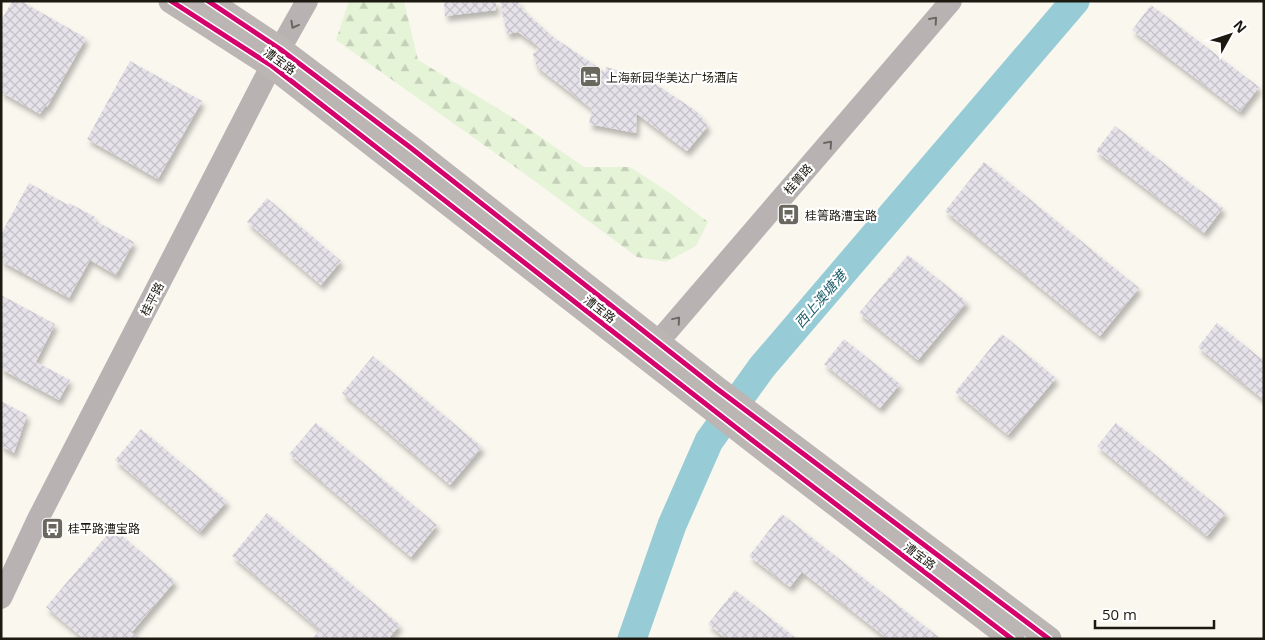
<svg xmlns="http://www.w3.org/2000/svg" width="1265" height="640" viewBox="0 0 1265 640" font-family="'Open Sans','Noto Sans SC',sans-serif">
	<style>
		.forest { fill: url(#forest-firs) }
		.lines { fill: none; stroke-linecap: round; stroke-linejoin: round }
		.river { stroke: #97ccd6; stroke-width: 29 }
		.building { fill: url(#building-cross-hatch); filter: url(#shadow) }
		.secondary { stroke: #b8b3b2; stroke-width: 22 }
		.primary { stroke: #bbb6b4; stroke-width: 25 }
		.cycleway-casing { stroke: #fff; stroke-width: 8 }
		.cycleway { stroke: #d6006c; stroke-width: 5 }
		.oneway { stroke: #6a6661 }
		.labels { text-anchor: middle; dominant-baseline: central; stroke-width: 4.5; stroke-linejoin: round; paint-order: stroke }
		.street-label { font-size: 12px; fill: #1c1910; stroke: #fff }
		.poi-label { font-size: 12px; fill: #1c1910; stroke: #fff; text-anchor: start }
		.water-label { font-size: 14px; font-style: italic; fill: #1e5e6b; stroke: #fff }
	</style>
	<defs>
		<pattern id="forest-firs" width="22" height="20" patternUnits="userSpaceOnUse" patternTransform="scale(1.25)"><rect width="22" height="20" fill="#e5f3d7"/><path d="M5 1l3.5 6h-7zM16 11l3.5 6h-7z" fill="#c4d0b8"/></pattern>
		<pattern id="building-cross-hatch" width="8" height="8" patternUnits="userSpaceOnUse" patternTransform="scale(1.25)"><rect width="8" height="8" fill="#e5e2ea"/><path d="M0 0l8 8M0 8l8-8" fill="none" stroke="#c4c1c8"/></pattern>
		<filter id="shadow"><feDropShadow dx="3" dy="5.5" stdDeviation="2.5" flood-color="#0004"/></filter>
	</defs>
	<rect width="100%" height="100%" fill="#faf7ef"/>
	<polygon class="forest" points="349,1 404,1 418,60 510,116 584,167 630,167 670,193 708,222 696,246 666,262 637,257 532,179 336,40"/>
	<g class="lines">
		<polyline class="river" points="632,639 672,525 709,441 762,367 1075,1"/>
	</g>
	<g class="building">
		<polygon points="12,1 21,1 86,38 47,107 45,106 40,114 1,92 1,21"/>
		<polygon points="444,1 496,1 496,10 445,16"/>
		<polygon points="500,1 519,1 520,7 553,37 605,72 606,67 628,73 630,81 651,81 696,111 708,126 687,151 637,114 636,133 589,124 592,109 537,67 533,54 539,47 518,32 507,34"/>
		<polygon points="1151,5 1259,87 1240,112 1132,30"/>
		<polygon points="130,61 202,101 158,179 87,139"/>
		<polygon points="1115,126 1223,208 1204,233 1096,151"/>
		<polygon points="984,162 1139,288 1100,336 945,211"/>
		<polygon points="29,183 68,205 69,203 95,217 94,220 134,242 116,275 90,260 69,298 1,261 1,234"/>
		<polygon points="267,198 341,261 321,285 247,222"/>
		<polygon points="908,255 967,302 918,360 859,313"/>
		<polygon points="1,295 55,324 36,362 70,380 59,400 1,369"/>
		<polygon points="1217,323 1264,361 1264,400 1198,347"/>
		<polygon points="1002,334 1056,378 1008,435 955,392"/>
		<polygon points="844,339 900,384 880,408 824,364"/>
		<polygon points="373,356 482,447 450,485 342,393"/>
		<polygon points="1,401 27,415 14,453 1,446"/>
		<polygon points="316,423 437,525 411,557 289,454"/>
		<polygon points="1116,423 1226,513 1207,536 1097,446"/>
		<polygon points="141,429 227,501 200,532 115,460"/>
		<polygon points="267,513 400,625 388,639 312,639 320,630 232,556"/>
		<polygon points="782,514 941,639 888,639 802,572 790,587 749,556"/>
		<polygon points="113,528 175,581 132,632 140,639 84,639 46,607"/>
		<polygon points="735,590 797,639 726,639 708,624"/>
	</g>
	<g class="lines">
		<g class="secondary">
			<polyline points="646,356 951,1"/>
			<polyline points="1,598 38,519 280,49 307,1"/>
		</g>
		<g class="primary">
			<polyline points="171,1 272,66 752,440 1012,639"/>
			<polyline points="208,1 280,49 411,148 716,388 1049,639"/>
		</g>
		<defs>
			<g id="cycleway">
				<polyline points="171,1 272,66 752,440 1012,639"/>
				<polyline points="208,1 280,49 411,148 716,388 1049,639"/>
			</g>
		</defs>
		<use href="#cycleway" class="cycleway-casing"/>
		<use href="#cycleway" class="cycleway"/>
	</g>
	<defs><path id="oneway-chevron" d="M-2-3.5L2.5 0L-2 3.5" fill="none" stroke-width="1.6" stroke-linecap="round" stroke-linejoin="round" transform="scale(1.25)"/></defs>
	<g class="oneway">
		<use href="#oneway-chevron" transform="translate(934 20) rotate(-49)"/>
		<use href="#oneway-chevron" transform="translate(294 25) rotate(119)"/>
		<use href="#oneway-chevron" transform="translate(829 144) rotate(-49)"/>
		<use href="#oneway-chevron" transform="translate(677 320) rotate(-50)"/>
	</g>
	<defs>
		<symbol id="hotel-square" viewBox="-11 -11 22 22"><rect x="-9" y="-9" width="18" height="18" rx="4" fill="#6a675e" stroke="#fff"/><path d="M-6-4.5h1.5V1H6V5H4.5V3h-9V5H-6ZM-4 0a1.8 1.8 0 1 1 3.6 0ZM.5 0V-2.5h3Q6-2.5 6 0Z" fill="#fff"/></symbol>
		<symbol id="bus-square" viewBox="-11 -11 22 22"><rect x="-9" y="-9" width="18" height="18" rx="4" fill="#6a675e" stroke="#fff"/><path d="M-5-6H5V4H4V6H2V4H-2V6H-4V4H-5ZM-3.5-4V0h7V-4ZM-3.5 1.2v1.5H-2V1.2ZM2 1.2v1.5H3.5V1.2Z" fill="#fff"/></symbol>
	</defs>
	<g fill-rule="evenodd">
		<use href="#hotel-square" x="578" y="64" width="25" height="25"/>
		<use href="#bus-square" x="776" y="202" width="25" height="25"/>
		<use href="#bus-square" x="40" y="516" width="25" height="25"/>
	</g>
	<g class="labels">
		<g class="street-label">
			<text transform="translate(280 61) rotate(36)">漕宝路</text>
			<text transform="translate(798 179) rotate(-49)">桂箐路</text>
			<text transform="translate(152 299) rotate(-63)">桂平路</text>
			<text transform="translate(600 309) rotate(38)">漕宝路</text>
			<text transform="translate(920 556) rotate(37)">漕宝路</text>
		</g>
		<g class="poi-label">
			<text x="606" y="77">上海新园华美达广场酒店</text>
			<text x="805" y="215">桂箐路漕宝路</text>
			<text x="68" y="528">桂平路漕宝路</text>
		</g>
		<g class="water-label">
			<text transform="translate(820 299) rotate(-49)">西上澳塘港</text>
		</g>
	</g>
	<rect width="1265" height="640" fill="none" stroke="#1c1910" stroke-width="5"/>
	<g transform="translate(1230 35) rotate(50)" stroke="#ffffff" stroke-width="4" paint-order="stroke">
	<path d="M0-4L9 19L0 12L-9 19Z" fill="#1c1910"/>
	<text y="-8" font-size="14" font-weight="bold" text-anchor="middle" fill="#1c1910">N</text>
	</g>
	<path d="M1095 620v8h119v-8" fill="none" stroke="#1c1910" stroke-width="2.5"/>
	<text x="1102" y="620" font-size="15" fill="#1c1910" stroke="#ffffff" stroke-width="4" paint-order="stroke">50 m</text>
</svg>
